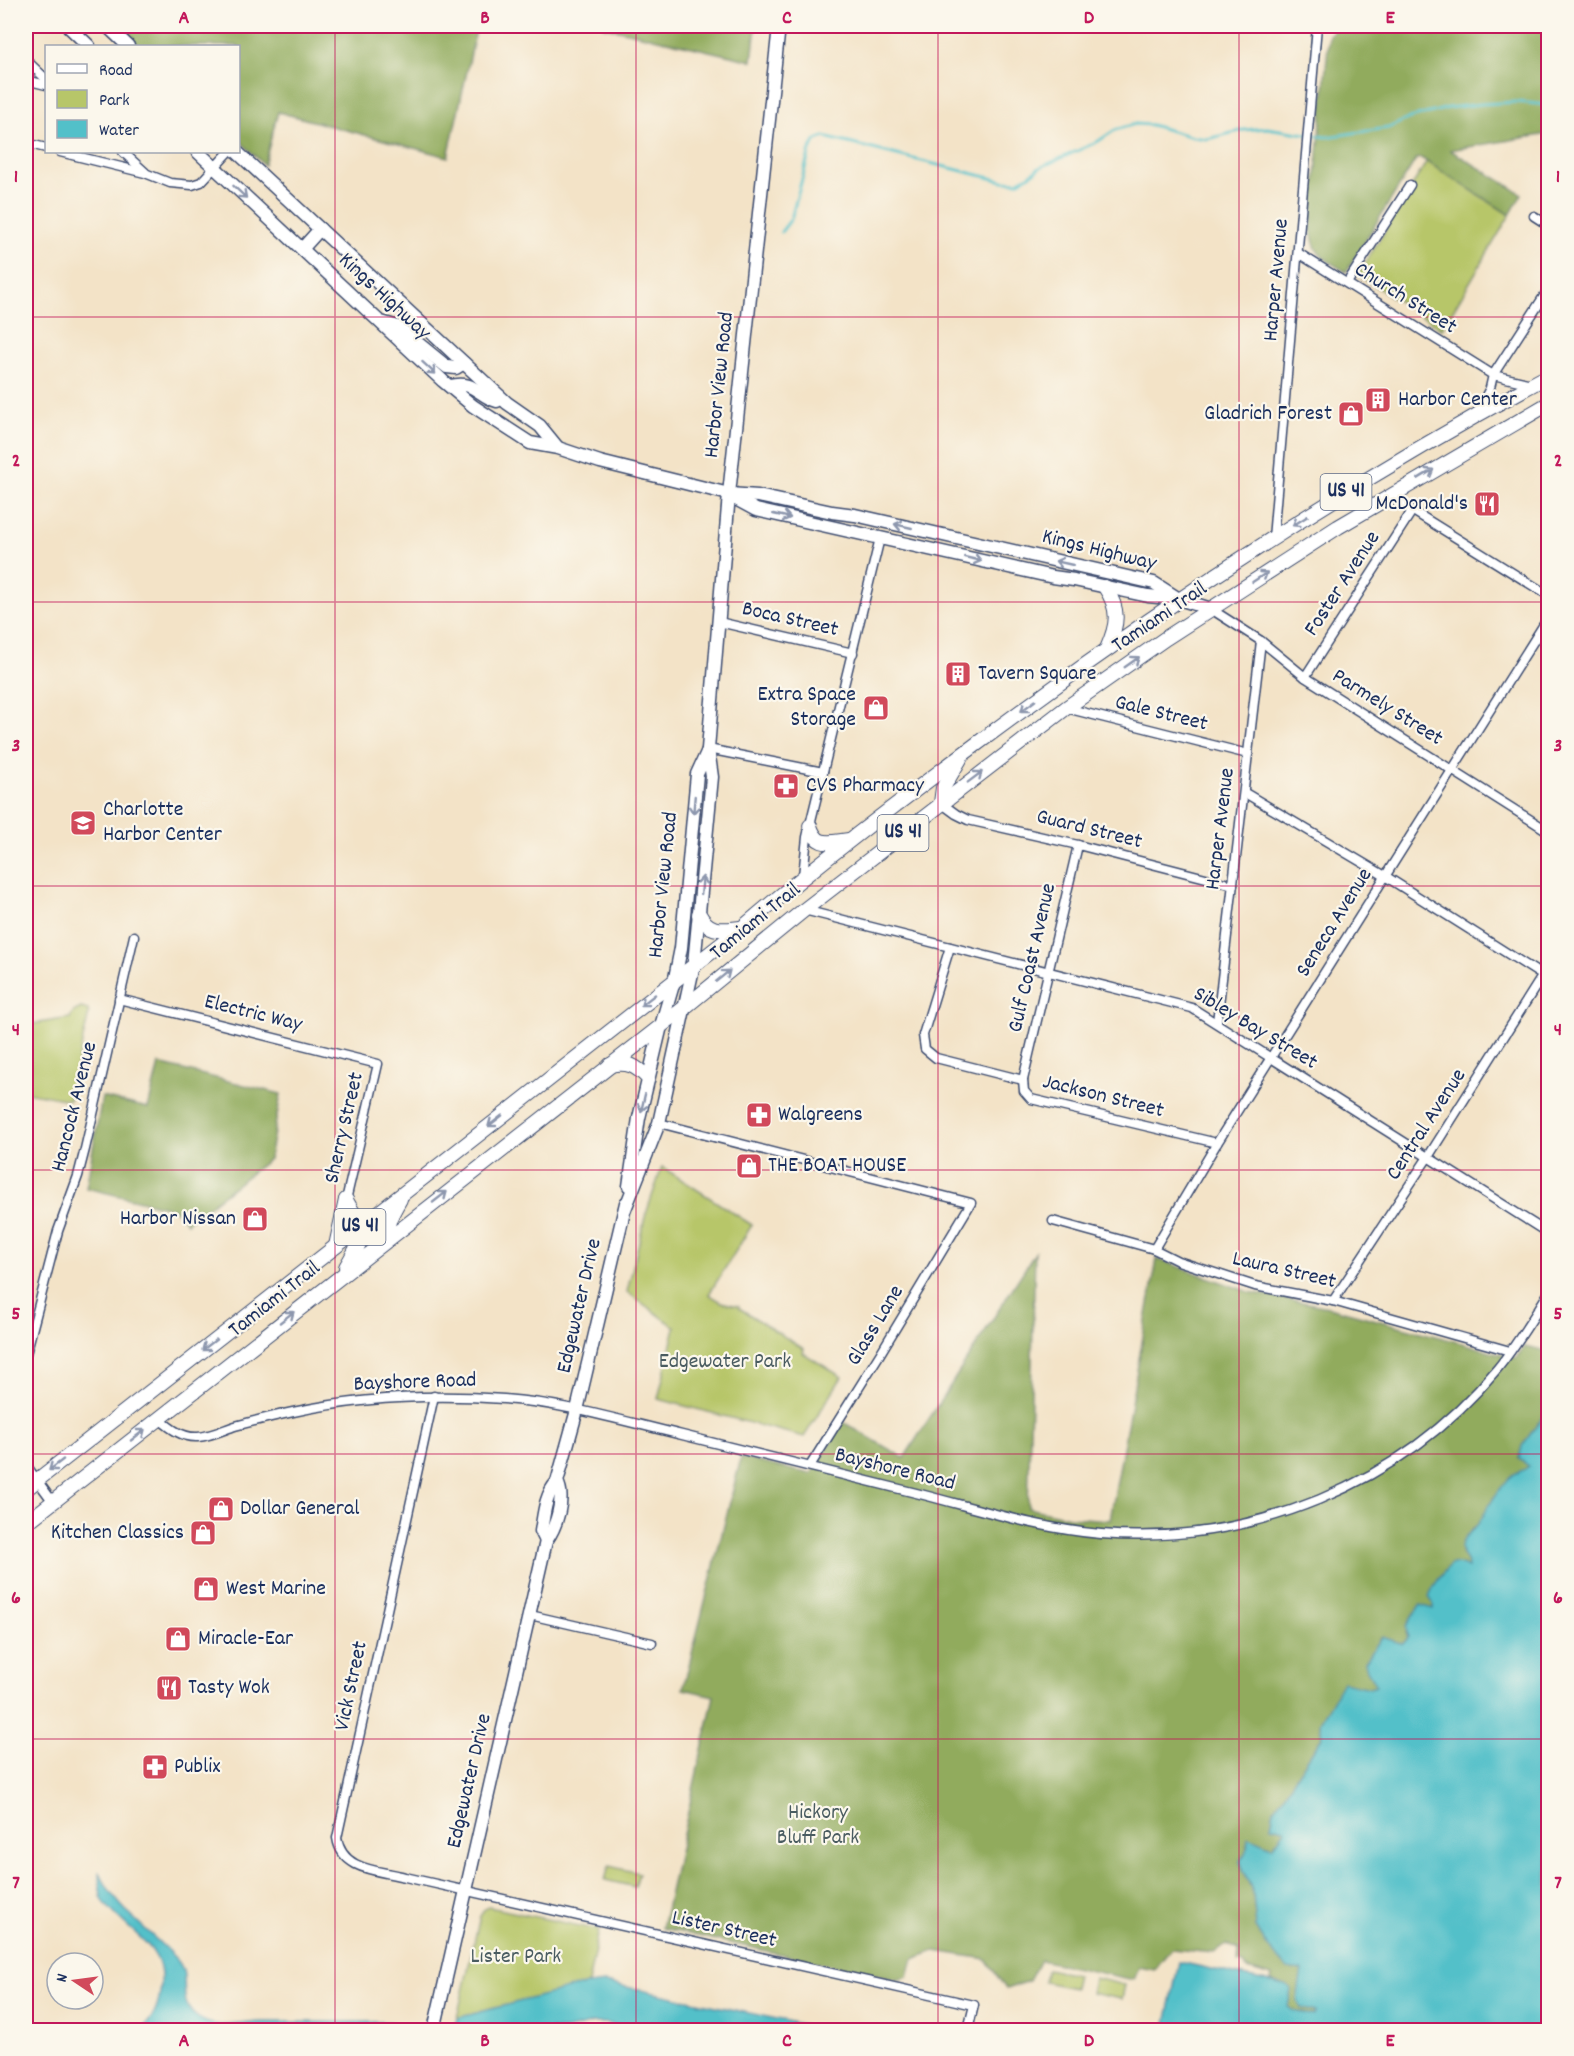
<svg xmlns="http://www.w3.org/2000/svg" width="1574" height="2056" viewBox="0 0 1574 2056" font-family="Dekko,sans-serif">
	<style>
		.green { fill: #b7c669; stroke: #697a64; stroke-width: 1.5 }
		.forest { fill: #91ab5d; stroke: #566d5e; stroke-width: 1.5 }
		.water { fill: #52c0c9; stroke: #367894; stroke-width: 1.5 }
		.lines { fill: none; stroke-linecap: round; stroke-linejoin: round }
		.stream { stroke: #52c0c9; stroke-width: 3 }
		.street-casing { stroke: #3b4a6e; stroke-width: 11 }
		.secondary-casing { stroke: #3b4a6e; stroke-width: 15 }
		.primary-casing { stroke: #3b4a6e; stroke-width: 16 }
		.street { stroke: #fff; stroke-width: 8 }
		.secondary { stroke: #fff; stroke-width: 12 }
		.primary { stroke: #fff; stroke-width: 14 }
		.oneway { stroke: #8d97ae }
		.grid { fill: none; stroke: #c2185b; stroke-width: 1.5; stroke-opacity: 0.55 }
		.labels { text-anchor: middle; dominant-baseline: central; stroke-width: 4.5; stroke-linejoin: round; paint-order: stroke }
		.shield { fill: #fbf7ec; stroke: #5e6b89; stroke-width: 1.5 }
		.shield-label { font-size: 21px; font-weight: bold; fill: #1b2f5e }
		.street-label { font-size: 22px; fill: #1b2f5e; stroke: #fbf7ec }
		.poi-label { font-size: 22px; fill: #1b2f5e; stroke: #fbf7ec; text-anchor: start }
		.park-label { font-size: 22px; fill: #4a5c61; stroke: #fbf7ec }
		.neatline { fill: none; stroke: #c2185b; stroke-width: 2 }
		.grid-label { font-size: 20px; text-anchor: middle; font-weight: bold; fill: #c2185b }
	</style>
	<rect width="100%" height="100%" fill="#fbf7ec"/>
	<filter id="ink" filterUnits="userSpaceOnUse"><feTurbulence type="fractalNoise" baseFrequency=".0167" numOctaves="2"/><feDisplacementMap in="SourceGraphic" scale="12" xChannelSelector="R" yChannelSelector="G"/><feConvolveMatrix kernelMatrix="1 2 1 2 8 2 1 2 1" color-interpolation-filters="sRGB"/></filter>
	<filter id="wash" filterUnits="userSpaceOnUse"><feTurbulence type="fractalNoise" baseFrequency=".008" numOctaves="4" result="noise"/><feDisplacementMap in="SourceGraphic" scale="24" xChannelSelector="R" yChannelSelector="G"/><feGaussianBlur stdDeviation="1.35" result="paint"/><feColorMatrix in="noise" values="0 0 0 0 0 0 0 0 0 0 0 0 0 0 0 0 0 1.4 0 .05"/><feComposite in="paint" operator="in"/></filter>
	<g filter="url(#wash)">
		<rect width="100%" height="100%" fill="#f3e3c7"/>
		<g class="green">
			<polygon points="1427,161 1510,215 1442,329 1358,275"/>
			<polygon points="81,1008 88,1010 89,1013 69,1100 26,1092 26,1025 70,1018 73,1012"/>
			<polygon points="662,1167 752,1225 709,1294 721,1302 739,1306 739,1308 804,1349 803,1353 842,1377 804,1437 658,1399 675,1327 627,1292 645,1217"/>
			<polygon points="609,1866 639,1873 635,1887 605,1880"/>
			<polygon points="489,1907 599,1930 588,1984 457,2018 480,1916 485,1909"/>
			<polygon points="1047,1969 1077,1975 1074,1988 1044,1982"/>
			<polygon points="1094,1978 1125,1985 1122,1999 1091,1993"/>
		</g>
		<g class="forest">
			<polygon points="118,26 477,26 448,157 278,112 264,165 239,140 238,46 140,46"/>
			<polygon points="602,26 756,26 752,61"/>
			<path d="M 1339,26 L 1361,28 L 1361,26 L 1548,26 L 1548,134 L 1450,150 L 1522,194 L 1510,215 L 1421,158 L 1416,159 L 1346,272 C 1324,258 1314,257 1311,229 L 1329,35 Z"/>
			<polygon points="159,1064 281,1094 269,1159 187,1223 174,1209 86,1188 102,1097 148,1108"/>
			<polygon points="1035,1253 1028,1508 1069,1517 1110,1520 1157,1259 1249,1292 1329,1307 1516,1358 1525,1346 1548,1351 1548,1409 1522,1446 1519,1459 1529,1466 1523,1472 1514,1475 1493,1500 1480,1523 1472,1529 1461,1552 1468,1564 1468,1568 1461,1565 1433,1603 1433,1610 1430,1609 1406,1632 1408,1638 1403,1644 1381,1637 1367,1670 1377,1686 1370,1688 1343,1683 1320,1723 1322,1737 1274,1810 1271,1826 1285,1829 1285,1831 1272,1847 1247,1843 1247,1851 1240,1861 1253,1893 1256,1927 1302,1971 1301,2008 1316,2012 1314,2016 1294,2011 1288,2007 1285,1985 1271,1981 1272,1976 1247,1969 1243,1964 1238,1963 1239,1950 1226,1944 1214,1953 1171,1949 1154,1970 1139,1967 1134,1980 1040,1960 1029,1981 1006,1989 986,1959 935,1951 913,1959 908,1977 898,1980 662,1928 714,1696 683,1689 741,1458 811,1474 843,1422 904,1458"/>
		</g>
		<g class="water">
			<path d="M 1548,1409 L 1548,2030 L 1200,2030 L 1166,2024 L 1179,1962 L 1285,1985 L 1291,1989 L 1288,2007 L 1294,2011 L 1314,2016 L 1316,2012 L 1301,2008 L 1297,2000 L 1302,1971 L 1288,1969 L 1268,1947 L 1256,1927 L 1253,1893 L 1240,1861 L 1247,1851 L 1248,1837 L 1272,1847 L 1285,1831 L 1284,1829 L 1271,1826 L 1274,1810 L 1322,1737 L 1320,1723 L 1343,1682 L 1370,1688 L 1376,1686 L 1367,1670 L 1365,1662 L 1382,1637 L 1403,1644 L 1408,1638 L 1406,1627 L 1420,1605 L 1433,1609 L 1433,1603 L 1429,1597 C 1431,1589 1446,1566 1453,1564 C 1458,1563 1464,1566 1468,1568 C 1468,1560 1460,1555 1461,1547 C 1463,1535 1475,1530 1480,1521 C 1489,1506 1499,1487 1513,1475 C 1518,1471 1524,1471 1529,1466 L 1519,1459 L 1522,1446 Z"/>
			<path d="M 99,1871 C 115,1909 150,1930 177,1960 C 193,1977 174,2000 197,2017 C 216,2031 242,2022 264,2022 C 296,2022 328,2022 360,2022 C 372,2022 390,2020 401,2025 C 402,2025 408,2030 408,2030 L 140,2030 C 150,2023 156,2011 159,1999 C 169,1953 145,1944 118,1917 C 112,1911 106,1906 102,1899 C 99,1890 99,1880 99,1871 Z"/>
			<polygon points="605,1983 617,1985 829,2030 641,2030 605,2023 594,2023 565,2030 440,2030 454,2028 457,2018 579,1986"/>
		</g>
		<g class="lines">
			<polyline class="stream" points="781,232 791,219 810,150 816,140 824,137 1003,181 1017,182 1030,175 1039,168 1097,142 1115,130 1135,124 1151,125 1193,137 1207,139 1244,130 1267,128 1326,137 1388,128 1410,118 1448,108 1481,104 1517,102 1548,105"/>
		</g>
	</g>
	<g filter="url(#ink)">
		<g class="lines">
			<defs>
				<g id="street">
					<polyline points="26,60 46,79"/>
					<polyline points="26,80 46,85"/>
					<polyline points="26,143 46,148"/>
					<polyline points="60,152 145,173 170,183 192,185 201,182 229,152"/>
					<polyline points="123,152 145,172"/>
					<polyline points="1534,216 1548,225"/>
					<polyline points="1298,253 1493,375 1532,384"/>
					<polyline points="1347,283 1410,185"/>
					<polyline points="1477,413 1490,388 1493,375 1548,290"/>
					<polyline points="1389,496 1548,595"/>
					<polyline points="1273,538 1317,26"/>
					<polyline points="1211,609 1261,641 1305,677 1548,831"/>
					<polyline points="719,622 853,653"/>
					<polyline points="1305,677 1412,511"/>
					<polyline points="1066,708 1248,754"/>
					<polyline points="708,749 823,772"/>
					<polyline points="1245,793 1385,876 1548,979"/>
					<polyline points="941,803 956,814 968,820 1078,845 1233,885"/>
					<polyline points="1078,845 1023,1080 1024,1091 1031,1099 1217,1143"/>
					<polyline points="803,876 807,837 880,538"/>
					<polyline points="804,910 1192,1008 1548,1233"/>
					<polyline points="950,947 923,1035 925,1049 936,1058 1023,1080"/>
					<polyline points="119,999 378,1064 346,1200"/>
					<polyline points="1217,1022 1261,641"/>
					<polyline points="659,1123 971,1203 880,1354 810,1466"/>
					<polyline points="1053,1221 1154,1249 1178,1261 1255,1286 1333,1301 1510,1351"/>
					<polyline points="1154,1249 1217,1143 1548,618"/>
					<polyline points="1333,1301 1428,1157 1548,967"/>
					<polyline points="26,1354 58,1231 78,1176 85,1149 134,936"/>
					<path d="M 434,1396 L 337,1838 C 342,1871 378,1870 405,1877 L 974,2005 L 968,2030"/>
					<path d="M 158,1418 C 170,1428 182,1438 198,1437 C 211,1436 223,1430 235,1426 C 254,1421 274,1416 293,1412 C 363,1397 433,1394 504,1399 C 564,1403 623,1421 682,1435 C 762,1455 843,1475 924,1495 C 982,1510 1041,1529 1101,1534 C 1250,1546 1402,1485 1497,1369 C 1516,1346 1532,1319 1548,1294"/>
					<polyline points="26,1465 53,1502"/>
					<polyline points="530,1615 652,1643"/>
				</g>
				<g id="secondary">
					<polyline points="68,26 89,46"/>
					<polyline points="107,26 128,46"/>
					<polyline points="198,152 443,381 473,406 530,443 558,448 600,462 729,494 758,496 832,512 855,515 1154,583 1179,599"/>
					<polyline points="237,152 507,403 540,426 558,448"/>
					<polyline points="302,249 320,229"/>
					<polyline points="381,322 398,327 447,367 456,368 464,363"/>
					<path d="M 450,386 C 475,380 477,395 497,401"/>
					<polyline points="732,497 756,510 1053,577 1074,580 1148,596 1179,599 1211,609"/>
					<polyline points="629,1186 639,1118 661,1026 675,978 681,948 697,774 708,750"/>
					<polyline points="625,1209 659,1123 694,964 712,777 708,749 729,494 779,26"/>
					<path d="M 546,1541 L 541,1531 C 544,1514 545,1495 557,1482 L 577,1410 L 626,1203"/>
					<path d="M 434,2030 L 546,1541 C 556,1527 566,1498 557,1482"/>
				</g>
				<g id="primary">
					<path d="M 1105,587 C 1120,610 1118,624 1107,649"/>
					<polyline points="941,803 943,788 960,759"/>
					<path d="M 810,826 C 817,848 829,842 849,840"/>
					<path d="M 699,914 C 709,933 721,930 740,928"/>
					<path d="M 610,1065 C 628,1061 636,1066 648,1078"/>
					<path d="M 346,1200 C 365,1235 368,1230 346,1267"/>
					<path d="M 386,1239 C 386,1223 392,1213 400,1199"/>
					<polyline points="336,1246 346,1200"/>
					<path d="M 26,1489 L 742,928 C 817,864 895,805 974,746 C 1157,609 1347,484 1548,376"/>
					<polyline points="26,1523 684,1008 804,910 1066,708 1166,638 1338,527 1548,404"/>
				</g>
			</defs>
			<use href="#street" class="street-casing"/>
			<use href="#secondary" class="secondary-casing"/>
			<use href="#primary" class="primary-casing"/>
			<use href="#street" class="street"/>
			<use href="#secondary" class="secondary"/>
			<use href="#primary" class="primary"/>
		</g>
		<defs><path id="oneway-shaft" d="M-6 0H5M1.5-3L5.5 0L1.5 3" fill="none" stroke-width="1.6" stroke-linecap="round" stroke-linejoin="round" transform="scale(1.5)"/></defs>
		<g class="oneway">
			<use href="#oneway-shaft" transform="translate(240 192) rotate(43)"/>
			<use href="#oneway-shaft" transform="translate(429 368) rotate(42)"/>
			<use href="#oneway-shaft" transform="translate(1426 474) rotate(-31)"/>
			<use href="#oneway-shaft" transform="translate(782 516) rotate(13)"/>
			<use href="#oneway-shaft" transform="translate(1300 521) rotate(148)"/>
			<use href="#oneway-shaft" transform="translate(903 526) rotate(-167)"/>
			<use href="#oneway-shaft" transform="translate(973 559) rotate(13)"/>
			<use href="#oneway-shaft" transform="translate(1064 563) rotate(-167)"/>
			<use href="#oneway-shaft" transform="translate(1260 577) rotate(-33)"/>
			<use href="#oneway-shaft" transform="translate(1132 662) rotate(-35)"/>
			<use href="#oneway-shaft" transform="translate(1028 706) rotate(143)"/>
			<use href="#oneway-shaft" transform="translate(975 777) rotate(-37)"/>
			<use href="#oneway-shaft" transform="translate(694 805) rotate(95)"/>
			<use href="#oneway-shaft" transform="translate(702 885) rotate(-85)"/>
			<use href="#oneway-shaft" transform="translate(723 976) rotate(-39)"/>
			<use href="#oneway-shaft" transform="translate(648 1000) rotate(142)"/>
			<use href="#oneway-shaft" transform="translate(643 1103) rotate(103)"/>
			<use href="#oneway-shaft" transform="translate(495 1121) rotate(142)"/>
			<use href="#oneway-shaft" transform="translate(440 1197) rotate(-38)"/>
			<use href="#oneway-shaft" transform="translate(287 1317) rotate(-38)"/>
			<use href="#oneway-shaft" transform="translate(209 1345) rotate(142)"/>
			<use href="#oneway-shaft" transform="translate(138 1435) rotate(-38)"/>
			<use href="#oneway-shaft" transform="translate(56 1465) rotate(142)"/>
		</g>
	</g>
	<path class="grid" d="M 335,26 L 335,2030M 636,26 L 636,2030M 938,26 L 938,2030M 1239,26 L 1239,2030M 26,317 L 1548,317M 26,602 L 1548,602M 26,886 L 1548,886M 26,1170 L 1548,1170M 26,1454 L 1548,1454M 26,1739 L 1548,1739"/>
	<defs>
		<symbol id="building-square" viewBox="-11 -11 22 22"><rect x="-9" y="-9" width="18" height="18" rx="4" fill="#d1495b" stroke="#fbf7ec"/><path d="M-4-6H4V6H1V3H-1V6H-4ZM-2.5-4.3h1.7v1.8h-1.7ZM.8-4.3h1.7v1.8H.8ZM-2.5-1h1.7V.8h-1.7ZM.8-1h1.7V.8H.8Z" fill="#fff"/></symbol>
		<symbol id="shop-square" viewBox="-11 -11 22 22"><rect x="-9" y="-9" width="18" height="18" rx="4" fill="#d1495b" stroke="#fbf7ec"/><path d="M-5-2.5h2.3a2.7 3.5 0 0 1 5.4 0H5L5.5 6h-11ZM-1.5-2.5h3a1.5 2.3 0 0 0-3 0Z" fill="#fff"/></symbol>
		<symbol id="restaurant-square" viewBox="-11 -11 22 22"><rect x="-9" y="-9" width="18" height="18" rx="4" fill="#d1495b" stroke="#fbf7ec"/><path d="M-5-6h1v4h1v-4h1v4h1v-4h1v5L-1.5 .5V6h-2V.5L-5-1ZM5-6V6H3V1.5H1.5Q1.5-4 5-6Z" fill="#fff"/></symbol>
		<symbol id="pharmacy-square" viewBox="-11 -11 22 22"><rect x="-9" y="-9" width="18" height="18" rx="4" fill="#d1495b" stroke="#fbf7ec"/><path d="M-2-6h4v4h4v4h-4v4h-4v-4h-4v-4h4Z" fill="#fff"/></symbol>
		<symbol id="school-square" viewBox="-11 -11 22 22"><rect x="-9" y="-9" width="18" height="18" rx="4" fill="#d1495b" stroke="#fbf7ec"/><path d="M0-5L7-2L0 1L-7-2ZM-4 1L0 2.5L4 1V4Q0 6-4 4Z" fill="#fff"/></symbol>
	</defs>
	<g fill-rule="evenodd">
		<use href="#building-square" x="1363" y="385" width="30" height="30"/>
		<use href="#shop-square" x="1336" y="399" width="30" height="30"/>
		<use href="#restaurant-square" x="1472" y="489" width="30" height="30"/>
		<use href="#building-square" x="943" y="659" width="30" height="30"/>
		<use href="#shop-square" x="861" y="693" width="30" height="30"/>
		<use href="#pharmacy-square" x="771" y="771" width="30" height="30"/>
		<use href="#school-square" x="68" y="808" width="30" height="30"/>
		<use href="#pharmacy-square" x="744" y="1100" width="30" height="30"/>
		<use href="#shop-square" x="734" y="1151" width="30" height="30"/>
		<use href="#shop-square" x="240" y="1204" width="30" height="30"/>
		<use href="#shop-square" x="206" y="1494" width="30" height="30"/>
		<use href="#shop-square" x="188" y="1518" width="30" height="30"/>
		<use href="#shop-square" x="191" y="1574" width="30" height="30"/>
		<use href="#shop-square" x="163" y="1624" width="30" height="30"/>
		<use href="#restaurant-square" x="154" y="1673" width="30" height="30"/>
		<use href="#pharmacy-square" x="140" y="1752" width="30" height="30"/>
	</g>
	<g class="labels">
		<g class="shield">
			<rect x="1320.5" y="474" width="51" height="36" rx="4.5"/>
			<rect x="877.5" y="815" width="51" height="36" rx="4.5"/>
			<rect x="334.5" y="1209" width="51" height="36" rx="4.5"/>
		</g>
		<g class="shield-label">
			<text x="1346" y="492">US 41</text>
			<text x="903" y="833">US 41</text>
			<text x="360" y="1227">US 41</text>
		</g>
		<g class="street-label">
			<text transform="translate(1277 280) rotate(-85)">Harper Avenue</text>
			<text transform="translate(384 297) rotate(43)">Kings Highway</text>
			<text transform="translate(1405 299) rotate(32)">Church Street</text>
			<text transform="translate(720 385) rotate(-84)">Harbor View Road</text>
			<text transform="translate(1099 551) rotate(14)">Kings Highway</text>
			<text transform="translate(1343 584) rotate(-57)">Foster Avenue</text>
			<text transform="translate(1160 618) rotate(-34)">Tamiami Trail</text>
			<text transform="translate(790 620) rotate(13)">Boca Street</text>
			<text transform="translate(1387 708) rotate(32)">Parmely Street</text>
			<text transform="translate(1161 714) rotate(14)">Gale Street</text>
			<text transform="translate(1221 829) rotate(-83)">Harper Avenue</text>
			<text transform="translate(1089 830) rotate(14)">Guard Street</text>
			<text transform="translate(664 885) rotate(-84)">Harbor View Road</text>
			<text transform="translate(756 922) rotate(-39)">Tamiami Trail</text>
			<text transform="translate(1335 923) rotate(-58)">Seneca Avenue</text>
			<text transform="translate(1033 958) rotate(-77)">Gulf Coast Avenue</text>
			<text transform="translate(253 1014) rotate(14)">Electric Way</text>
			<text transform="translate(1255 1029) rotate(31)">Sibley Bay Street</text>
			<text transform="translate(1103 1097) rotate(14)">Jackson Street</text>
			<text transform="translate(75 1107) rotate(-76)">Hancock Avenue</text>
			<text transform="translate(1427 1125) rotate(-57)">Central Avenue</text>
			<text transform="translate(345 1128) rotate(-77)">Sherry Street</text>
			<text transform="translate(1284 1271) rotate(13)">Laura Street</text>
			<text transform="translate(275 1300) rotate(-38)">Tamiami Trail</text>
			<text transform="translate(580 1306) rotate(-77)">Edgewater Drive</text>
			<text transform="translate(876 1326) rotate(-59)">Glass Lane</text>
			<text transform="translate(415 1383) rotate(-2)">Bayshore Road</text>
			<text transform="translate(895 1470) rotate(14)">Bayshore Road</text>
			<text transform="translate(352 1686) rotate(-78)">Vick Street</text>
			<text transform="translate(470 1781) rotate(-77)">Edgewater Drive</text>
			<text transform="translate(724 1930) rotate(13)">Lister Street</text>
		</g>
		<g class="poi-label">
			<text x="1398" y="400">Harbor Center</text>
			<text x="1332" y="414" text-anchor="end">Gladrich Forest</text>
			<text x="1468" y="504" text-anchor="end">McDonald's</text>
			<text x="978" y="674">Tavern Square</text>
			<text x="856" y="695" text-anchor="end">Extra Space<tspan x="856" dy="25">Storage</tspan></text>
			<text x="806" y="786">CVS Pharmacy</text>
			<text x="103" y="810">Charlotte<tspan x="103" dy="25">Harbor Center</tspan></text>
			<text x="778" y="1115">Walgreens</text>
			<text x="768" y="1166">THE BOAT HOUSE</text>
			<text x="236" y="1219" text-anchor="end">Harbor Nissan</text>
			<text x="240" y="1509">Dollar General</text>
			<text x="184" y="1533" text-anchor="end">Kitchen Classics</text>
			<text x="226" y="1589">West Marine</text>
			<text x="198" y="1639">Miracle-Ear</text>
			<text x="188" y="1688">Tasty Wok</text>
			<text x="174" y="1767">Publix</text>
		</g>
		<g class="park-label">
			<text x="725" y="1362">Edgewater Park</text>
			<text x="818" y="1813">Hickory<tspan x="818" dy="25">Bluff Park</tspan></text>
			<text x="516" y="1957">Lister Park</text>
		</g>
	</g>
	<rect width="1574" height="2056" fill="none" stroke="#fbf7ec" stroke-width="66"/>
	<rect x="45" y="45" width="195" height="108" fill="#fbf7ec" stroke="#a1a7b3" stroke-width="1.5"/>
	<rect x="57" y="64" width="30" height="9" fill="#ffffff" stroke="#a1a7b3" stroke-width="1.5"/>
	<text x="99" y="75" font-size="18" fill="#1b2f5e">Road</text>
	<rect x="57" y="90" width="30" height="18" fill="#b7c669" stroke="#a1a7b3" stroke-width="1.5"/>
	<text x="99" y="105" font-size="18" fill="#1b2f5e">Park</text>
	<rect x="57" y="120" width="30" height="18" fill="#52c0c9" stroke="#a1a7b3" stroke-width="1.5"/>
	<text x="99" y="135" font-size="18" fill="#1b2f5e">Water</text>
	<g transform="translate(75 1981) rotate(283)"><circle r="28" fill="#fbf7ec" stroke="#a1a7b3" stroke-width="1.5"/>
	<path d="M0-4.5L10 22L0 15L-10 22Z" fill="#d1495b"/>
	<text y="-9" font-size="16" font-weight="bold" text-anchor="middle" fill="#1b2f5e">N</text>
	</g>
	<rect x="33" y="33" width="1508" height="1990" class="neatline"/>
	<g class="grid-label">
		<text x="184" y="23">A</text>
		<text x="485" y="23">B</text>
		<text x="787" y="23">C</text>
		<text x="1089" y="23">D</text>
		<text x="1390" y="23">E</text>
		<text x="16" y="182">1</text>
		<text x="1558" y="182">1</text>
		<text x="16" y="466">2</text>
		<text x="1558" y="466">2</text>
		<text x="16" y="751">3</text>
		<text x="1558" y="751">3</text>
		<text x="16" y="1035">4</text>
		<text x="1558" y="1035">4</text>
		<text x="16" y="1319">5</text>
		<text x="1558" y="1319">5</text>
		<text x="16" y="1603">6</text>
		<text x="1558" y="1603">6</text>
		<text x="16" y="1888">7</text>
		<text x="1558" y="1888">7</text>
		<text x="184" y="2046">A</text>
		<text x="485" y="2046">B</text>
		<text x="787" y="2046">C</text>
		<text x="1089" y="2046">D</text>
		<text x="1390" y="2046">E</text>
	</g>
</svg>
